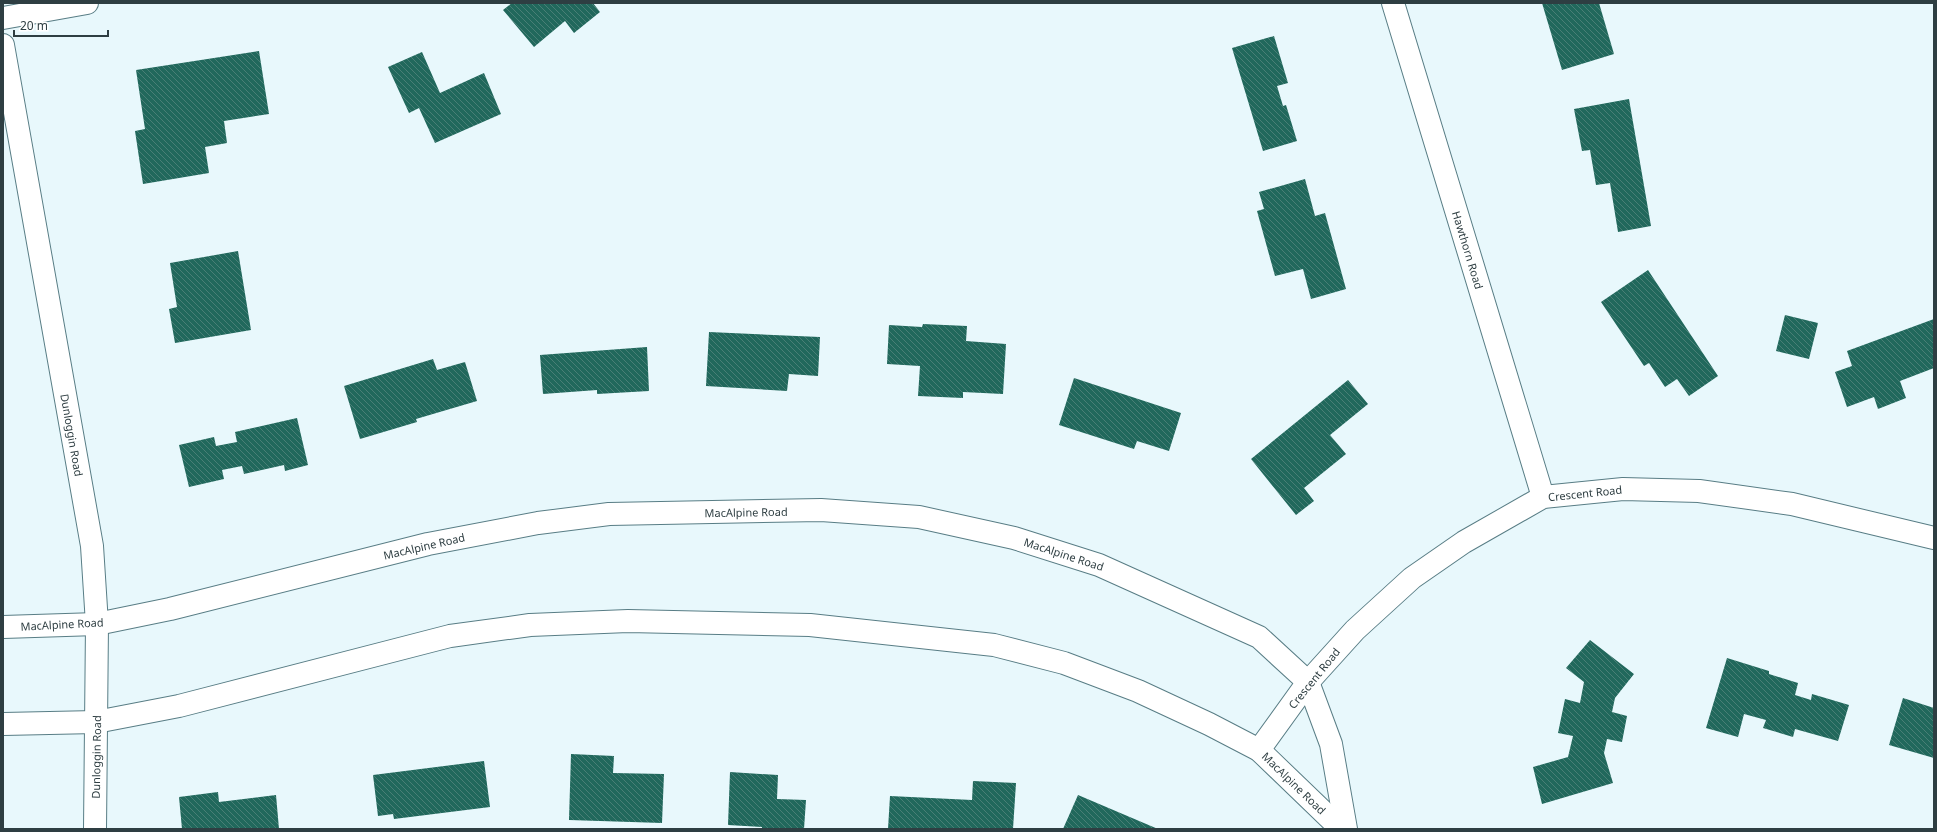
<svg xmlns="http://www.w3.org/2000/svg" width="1937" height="832" viewBox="0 0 1937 832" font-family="'Noto Sans',sans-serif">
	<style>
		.building { fill: url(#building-back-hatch) }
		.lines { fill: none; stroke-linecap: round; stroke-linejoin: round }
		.minor-casing { stroke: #587d85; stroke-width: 24 }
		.minor { stroke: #fff; stroke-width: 22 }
		.labels { text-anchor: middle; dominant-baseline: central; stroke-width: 4; stroke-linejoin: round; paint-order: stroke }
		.street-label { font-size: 11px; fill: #2e3e42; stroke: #fff }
	</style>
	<defs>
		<pattern id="building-back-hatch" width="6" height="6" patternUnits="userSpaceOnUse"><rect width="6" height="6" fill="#21685c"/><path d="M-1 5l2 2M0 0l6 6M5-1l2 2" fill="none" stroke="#497f76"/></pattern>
	</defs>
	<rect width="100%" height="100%" fill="#e8f8fc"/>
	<g class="building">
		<polygon points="512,3 593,3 600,12 574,33 565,21 534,47 503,10"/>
		<polygon points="1542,3 1599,3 1614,54 1562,70"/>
		<polygon points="1274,36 1288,83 1277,86 1283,106 1286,105 1297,141 1263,151 1232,48"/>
		<polygon points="259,51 269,114 224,121 227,143 205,147 209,173 143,184 135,131 145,129 136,70"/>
		<polygon points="422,52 440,93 484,73 501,114 435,143 419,108 409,113 388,67"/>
		<polygon points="1629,99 1651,226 1618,232 1610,183 1596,185 1590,150 1582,151 1574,109"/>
		<polygon points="1305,179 1315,216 1325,213 1346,289 1311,299 1303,269 1275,276 1257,211 1264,209 1259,192"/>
		<polygon points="238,251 251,330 175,343 169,309 177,307 170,263"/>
		<polygon points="1648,270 1718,376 1689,396 1677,379 1665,387 1649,363 1644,366 1601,302"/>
		<polygon points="1785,315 1818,323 1809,359 1776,351"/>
		<polygon points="1934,319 1934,368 1900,381 1906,398 1878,409 1874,397 1847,407 1835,372 1852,366 1847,351"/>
		<polygon points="923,324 967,326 966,341 1006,344 1003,394 963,392 963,398 918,396 920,366 887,364 889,325 922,327"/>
		<polygon points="709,332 820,337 818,376 789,374 787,391 706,386"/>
		<polygon points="647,347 649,391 597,394 597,390 543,394 540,355"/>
		<polygon points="433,359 437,370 465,362 477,401 416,419 417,422 360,439 344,386"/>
		<polygon points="1074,378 1181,413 1169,451 1137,441 1134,449 1059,425"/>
		<polygon points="1348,380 1368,404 1330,435 1346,454 1304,488 1314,501 1296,515 1251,459"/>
		<polygon points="297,418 308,465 285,471 284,465 244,474 242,466 222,470 224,479 189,487 179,445 214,437 216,446 237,442 235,432"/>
		<polygon points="1590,640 1634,674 1615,698 1612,712 1627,716 1622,742 1607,739 1604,753 1613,783 1542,804 1533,767 1568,757 1573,736 1558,733 1565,699 1580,703 1584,682 1566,668"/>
		<polygon points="1727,658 1769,671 1769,674 1798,683 1795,695 1811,700 1812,694 1849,705 1838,741 1795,729 1793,737 1763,728 1766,720 1744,714 1738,737 1706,728"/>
		<polygon points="1903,698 1934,708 1934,758 1889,745"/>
		<polygon points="571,754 614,756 613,773 664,774 662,823 569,820"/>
		<polygon points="484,761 490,807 394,819 393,814 378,816 373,775"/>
		<polygon points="730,772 778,775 777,799 806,800 804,829 762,829 762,827 728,825"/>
		<polygon points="973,781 1016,783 1013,829 888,829 890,796 972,800"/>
		<polygon points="218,792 219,802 276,795 279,829 182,829 179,797"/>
		<polygon points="1078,795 1158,829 1063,829"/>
	</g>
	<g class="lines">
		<defs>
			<g id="minor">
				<polyline points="1393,3 1543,497"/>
				<polyline points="3,18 87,3"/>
				<polyline points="3,45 92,546 97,624 95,829"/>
				<polyline points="3,627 97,624 170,609 428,544 538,523 609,514 821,510 919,517 1014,538 1099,565 1259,637 1308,682 1331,744 1346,829"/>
				<polyline points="3,724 96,722 179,706 450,636 530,625 628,621 810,625 994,645 1064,663 1138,691 1209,724 1259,750 1341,829"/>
				<polyline points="1259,750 1308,682 1355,630 1412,578 1464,542 1543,497 1623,489 1699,491 1792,504 1934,538"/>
			</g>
		</defs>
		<use href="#minor" class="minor-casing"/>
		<use href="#minor" class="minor"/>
	</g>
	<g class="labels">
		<g class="street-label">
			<text transform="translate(1468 250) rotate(73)">Hawthorn Road</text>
			<text transform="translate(72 435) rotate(80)">Dunloggin Road</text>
			<text transform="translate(1585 493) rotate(-6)">Crescent Road</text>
			<text transform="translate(746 512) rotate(-1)">MacAlpine Road</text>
			<text transform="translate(424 546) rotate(-13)">MacAlpine Road</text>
			<text transform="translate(1064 554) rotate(18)">MacAlpine Road</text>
			<text transform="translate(62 624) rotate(-3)">MacAlpine Road</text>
			<text transform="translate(1314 678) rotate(-51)">Crescent Road</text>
			<text transform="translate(96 757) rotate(-89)">Dunloggin Road</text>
			<text transform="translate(1294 783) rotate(44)">MacAlpine Road</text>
		</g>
	</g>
	<rect width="1937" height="832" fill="none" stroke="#2e3e42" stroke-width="8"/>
	<path d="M14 30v6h94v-6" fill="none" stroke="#2e3e42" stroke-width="2"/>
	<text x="20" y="30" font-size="12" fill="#2e3e42" stroke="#ffffff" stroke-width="3" paint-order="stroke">20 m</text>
</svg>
